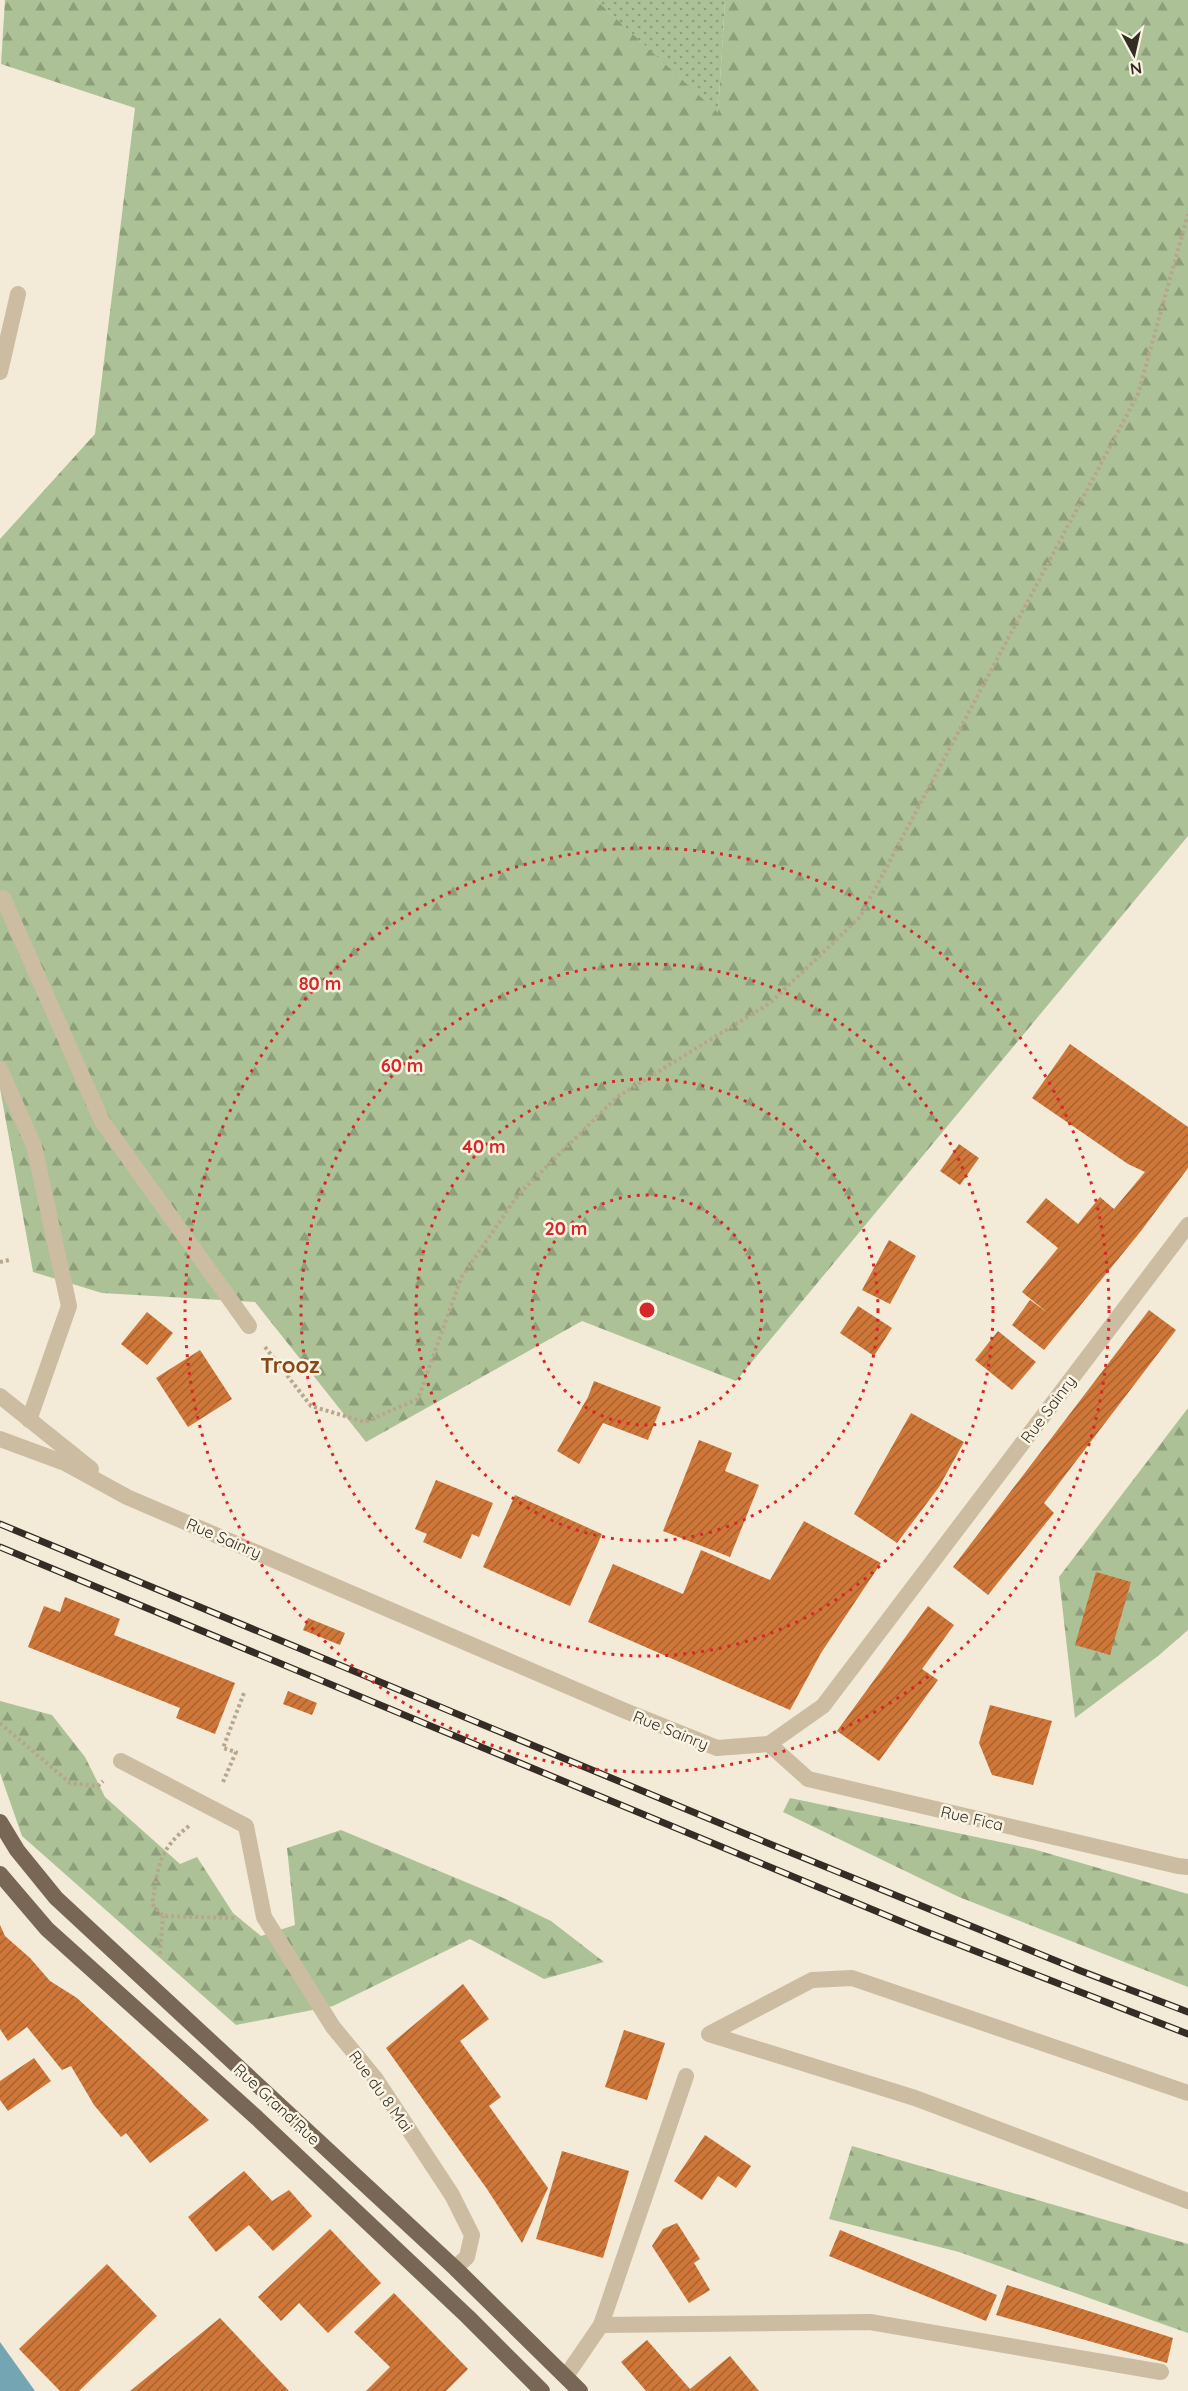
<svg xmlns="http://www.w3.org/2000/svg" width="1188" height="2391" viewBox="0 0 1188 2391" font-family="Quicksand,sans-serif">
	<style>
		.grass { fill: url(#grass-dots) }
		.forest { fill: url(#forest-firs) }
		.water { fill: #74a5b2 }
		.building { fill: url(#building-hatch) }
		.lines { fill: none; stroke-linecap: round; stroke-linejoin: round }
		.path { stroke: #b7a68c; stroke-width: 4; stroke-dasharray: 3 3; stroke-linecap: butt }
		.service { stroke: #cbbca2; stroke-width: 16 }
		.minor { stroke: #cbbca2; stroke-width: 16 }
		.tertiary { stroke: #cbbca2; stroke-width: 16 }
		.primary { stroke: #796755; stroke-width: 16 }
		.rail-casing { stroke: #352d25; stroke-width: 7 }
		.rail { stroke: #faf4e3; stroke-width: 4.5; stroke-dasharray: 14; stroke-linecap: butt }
		.ring { fill: none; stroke: #d62828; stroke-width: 3; stroke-dasharray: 3 6 }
		.labels { text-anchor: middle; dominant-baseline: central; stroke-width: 5; stroke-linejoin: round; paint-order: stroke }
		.street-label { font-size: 16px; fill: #352d25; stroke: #faf4e3 }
		.district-label { font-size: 22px; font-weight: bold; fill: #8a4719; stroke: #faf4e3 }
		.centre { fill: #d62828; stroke: #faf4e3; stroke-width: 3 }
		.ring-label { font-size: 18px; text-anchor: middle; font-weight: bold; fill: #d62828; stroke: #faf4e3; stroke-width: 5; stroke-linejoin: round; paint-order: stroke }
	</style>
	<defs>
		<pattern id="grass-dots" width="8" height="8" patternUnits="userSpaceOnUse" patternTransform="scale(1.5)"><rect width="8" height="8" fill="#acc296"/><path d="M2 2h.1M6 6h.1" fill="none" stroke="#8d9e7a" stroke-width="1.8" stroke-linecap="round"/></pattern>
		<pattern id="forest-firs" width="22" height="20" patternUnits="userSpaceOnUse" patternTransform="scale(1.5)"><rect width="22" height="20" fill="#acc296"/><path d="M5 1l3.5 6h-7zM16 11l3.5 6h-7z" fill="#8d9e7a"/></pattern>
		<pattern id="building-hatch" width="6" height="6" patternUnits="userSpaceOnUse" patternTransform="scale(1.5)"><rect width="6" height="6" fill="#cf7739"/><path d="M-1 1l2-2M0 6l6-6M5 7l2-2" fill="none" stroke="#a96230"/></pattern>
	</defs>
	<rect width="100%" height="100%" fill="#f3ead7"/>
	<polygon class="grass" points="596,0 725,0 718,114"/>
	<g class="forest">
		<polygon points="5,0 596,0 718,113 725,0 1188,0 1188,836 736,1381 582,1321 366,1442 255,1302 102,1293 33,1272 0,1088 0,539 95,434 135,108 1,64"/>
		<polygon points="1188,1408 1188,1630 1158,1656 1075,1718 1059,1577"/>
		<polygon points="0,1701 52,1715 85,1757 105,1797 180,1864 197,1857 233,1913 261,1936 295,1925 287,1848 341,1830 499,1896 551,1921 604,1962 544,1979 470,1939 333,2006 236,2025 22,1836 0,1773"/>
		<polygon points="790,1798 1033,1849 1188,1894 1188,1987 959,1897 783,1812"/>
		<polygon points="852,2146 1188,2244 1188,2333 959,2252 829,2219"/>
	</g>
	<polygon class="water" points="0,2342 35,2391 0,2391"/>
	<g class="building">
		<polygon points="1070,1044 1188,1127 1188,1168 1141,1231 1044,1350 1012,1325 1030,1300 1048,1313 1022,1292 1058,1248 1026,1222 1046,1198 1078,1224 1100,1197 1114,1209 1145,1172 1128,1164 1032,1098"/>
		<polygon points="959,1144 979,1158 960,1185 940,1171"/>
		<polygon points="889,1240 916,1256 890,1304 862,1290"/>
		<polygon points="858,1306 892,1328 874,1356 840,1333"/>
		<polygon points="1149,1310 1176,1330 1044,1503 1054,1513 988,1595 953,1567"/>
		<polygon points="147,1312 173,1333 147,1365 121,1344"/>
		<polygon points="998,1331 1036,1362 1012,1390 975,1360"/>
		<polygon points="200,1350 232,1399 188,1427 156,1378"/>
		<polygon points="594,1381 661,1407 648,1440 603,1423 579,1464 557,1451 588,1397"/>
		<polygon points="911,1413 964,1442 939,1487 897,1543 854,1514"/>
		<polygon points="699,1440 732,1453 725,1471 759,1485 730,1557 663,1531"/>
		<polygon points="436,1480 493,1503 479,1537 472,1534 461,1559 423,1542 427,1534 415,1529"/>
		<polygon points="515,1495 602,1534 570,1606 483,1567"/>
		<polygon points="804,1521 881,1563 821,1653 790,1710 588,1622 613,1564 683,1594 701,1550 770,1580"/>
		<polygon points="1096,1572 1131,1582 1110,1655 1075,1645"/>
		<polygon points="65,1597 120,1619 114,1635 235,1683 215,1734 176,1718 180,1708 28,1647 44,1606 60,1612"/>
		<polygon points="928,1606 954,1625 922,1669 938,1680 879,1761 837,1731"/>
		<polygon points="308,1618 345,1633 340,1645 303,1630"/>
		<polygon points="288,1691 317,1703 312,1715 283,1704"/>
		<polygon points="990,1705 1052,1721 1033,1785 992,1775 979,1743"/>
		<polygon points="0,1925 5,1936 30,1958 50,1981 77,1998 209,2120 150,2163 126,2133 121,2137 94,2105 71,2066 62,2070 27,2027 8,2041 0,2029"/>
		<polygon points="463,1984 489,2019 460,2041 501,2097 489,2106 548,2188 522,2243 487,2189 386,2048"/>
		<polygon points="624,2030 665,2043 647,2100 605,2087"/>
		<polygon points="34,2058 51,2081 8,2111 0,2100 0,2081"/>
		<polygon points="705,2135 751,2166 736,2188 718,2176 702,2200 674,2181"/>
		<polygon points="562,2151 629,2171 603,2258 536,2239"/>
		<polygon points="244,2171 272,2201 289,2190 312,2216 273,2251 249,2225 216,2252 188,2217"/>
		<polygon points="677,2223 700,2259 694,2263 710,2290 689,2303 652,2246 663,2229"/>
		<polygon points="330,2229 381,2283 328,2333 299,2303 281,2321 258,2297"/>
		<polygon points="840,2230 997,2295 986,2321 829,2256"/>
		<polygon points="107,2264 157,2316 79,2391 60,2391 19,2349"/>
		<polygon points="1007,2285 1173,2338 1167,2363 996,2315"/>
		<polygon points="394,2293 468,2369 446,2391 366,2391 390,2367 354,2332"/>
		<polygon points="220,2318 289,2391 130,2391"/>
		<polygon points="647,2340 690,2389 730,2356 759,2391 646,2391 621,2362"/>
	</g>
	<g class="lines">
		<g class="path">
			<polyline points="0,1262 9,1260"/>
			<polyline points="265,1347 311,1406 365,1422 418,1399 461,1278 518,1195 617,1097 770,1003 860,917 1138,394 1188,214"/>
			<polyline points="0,1723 70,1783 98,1786 103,1781"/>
			<polyline points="223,1782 236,1752 223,1748 244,1693"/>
			<path d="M 189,1826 C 157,1851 159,1866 152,1904 L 163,1916 L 235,1918"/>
			<polyline points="160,1954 163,1916"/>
		</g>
		<g class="service">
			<polyline points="0,372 18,294"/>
			<polyline points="0,899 3,898 102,1121 249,1326"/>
			<polyline points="0,1069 34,1146 69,1306 29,1420"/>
			<polyline points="1188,2093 852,1978 812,1980 709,2034 915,2098 1188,2201"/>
			<polyline points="601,2325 870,2322 1161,2372"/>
		</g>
		<g class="minor">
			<polyline points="769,1744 808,1779 1178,1866 1188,1867"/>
			<polyline points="121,1761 246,1826 264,1917 333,2027 375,2078 452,2195 472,2235 467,2257 455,2268"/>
			<polyline points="566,2376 601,2325 686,2076"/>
		</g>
		<g class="tertiary">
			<polyline points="0,1396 91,1469"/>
			<polyline points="0,1439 65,1463 127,1497 623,1710 717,1748 769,1744 823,1706 1188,1225"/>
		</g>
		<g class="primary">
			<polyline points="0,1822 17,1850 56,1898 455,2268 580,2391"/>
			<polyline points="0,1874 47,1929 257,2118 468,2317 542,2391"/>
		</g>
		<defs>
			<g id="rail">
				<polyline points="0,1524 782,1849 1081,1971 1188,2012"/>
				<polyline points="0,1547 924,1931 1188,2034"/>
			</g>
		</defs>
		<use href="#rail" class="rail-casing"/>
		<use href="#rail" class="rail"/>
	</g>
	<g class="ring">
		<circle cx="647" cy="1310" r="115"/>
		<circle cx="647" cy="1310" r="231"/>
		<circle cx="647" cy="1310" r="346"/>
		<circle cx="647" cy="1310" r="462"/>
	</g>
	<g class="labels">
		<g class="street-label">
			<text transform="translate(1048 1409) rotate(-53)">Rue Sainry</text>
			<text transform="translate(224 1538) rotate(23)">Rue Sainry</text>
			<text transform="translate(671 1730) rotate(22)">Rue Sainry</text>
			<text transform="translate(972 1818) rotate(13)">Rue Fica</text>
			<text transform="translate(381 2091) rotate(54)">Rue du 8 Mai</text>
			<text transform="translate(277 2104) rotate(43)">Rue Grand'Rue</text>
		</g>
		<g class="district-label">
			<text x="290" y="1365">Trooz</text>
		</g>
	</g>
	<circle cx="647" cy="1310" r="9" class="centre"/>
	<g class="ring-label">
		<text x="320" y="990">80 m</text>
		<text x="402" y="1072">60 m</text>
		<text x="484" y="1153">40 m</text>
		<text x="566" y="1235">20 m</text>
	</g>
	<g transform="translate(1134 54) rotate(172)" stroke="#faf4e3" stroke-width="4.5" paint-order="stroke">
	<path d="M0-4.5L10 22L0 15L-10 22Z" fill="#352d25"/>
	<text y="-9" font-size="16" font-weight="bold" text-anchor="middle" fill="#352d25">N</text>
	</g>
</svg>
